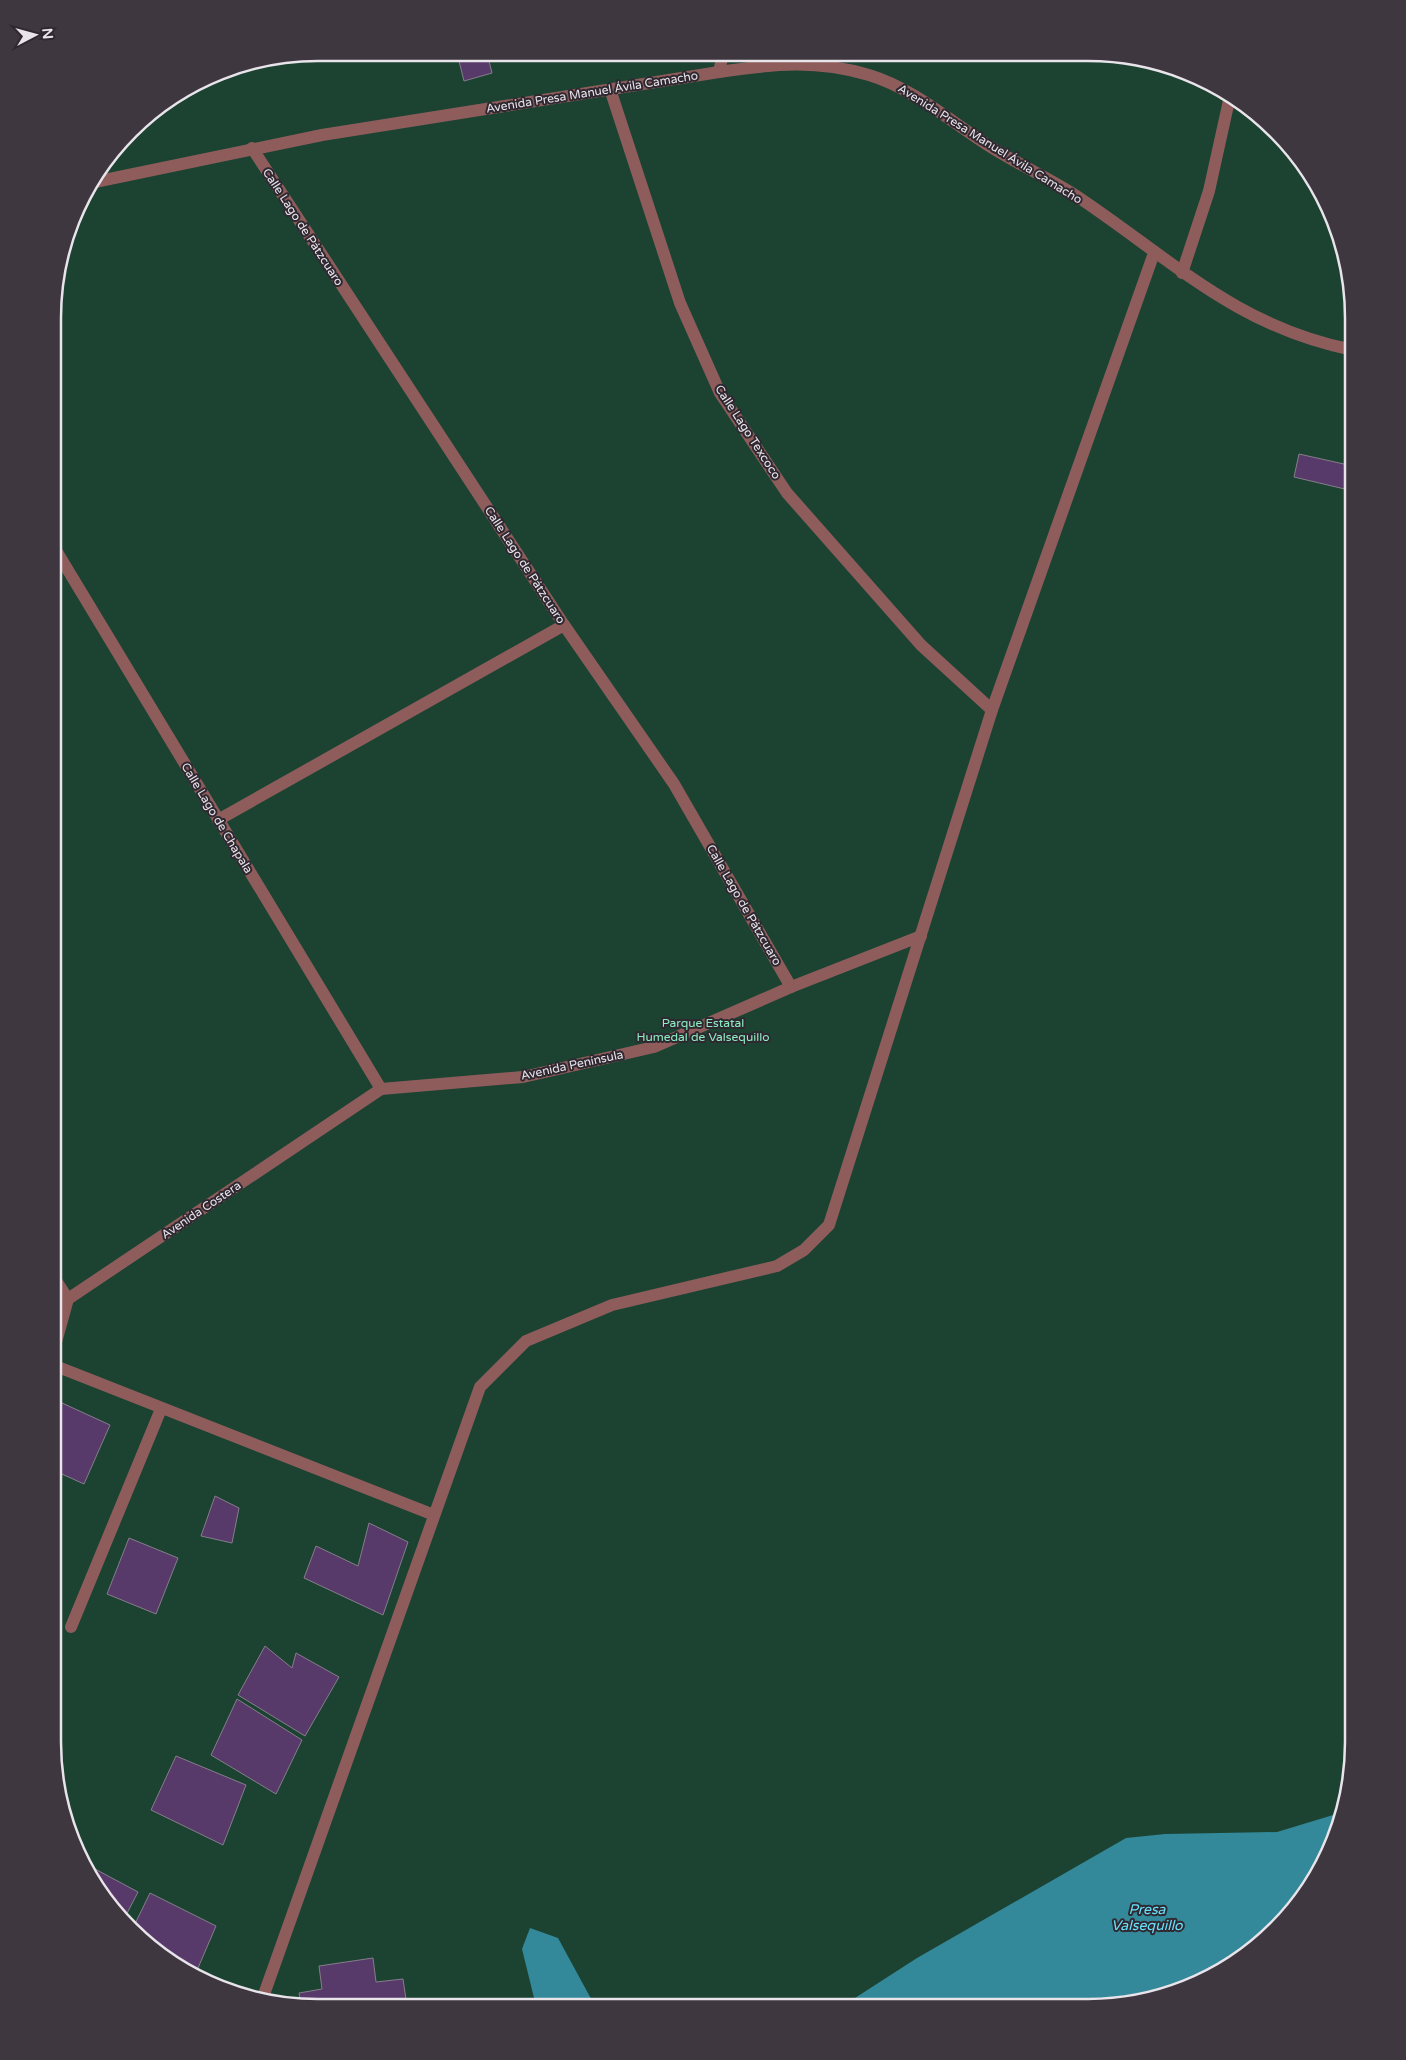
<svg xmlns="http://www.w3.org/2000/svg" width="1406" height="2060" viewBox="0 0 1406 2060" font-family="'Varela Round',sans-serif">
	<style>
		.green { fill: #1c4232 }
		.water { fill: #389 }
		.building { fill: #573a69; stroke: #857e8a }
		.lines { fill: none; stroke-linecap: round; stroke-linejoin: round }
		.minor { stroke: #8e5d5b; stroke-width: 12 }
		.labels { text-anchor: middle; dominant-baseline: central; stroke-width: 4; stroke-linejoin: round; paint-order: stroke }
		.street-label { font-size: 12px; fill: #e8e4ea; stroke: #2f2831 }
		.park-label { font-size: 12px; fill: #8aeec2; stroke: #2f2831 }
		.water-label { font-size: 14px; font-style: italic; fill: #67e1fa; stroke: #2f2831 }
		.rim { fill: none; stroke: #e8e4ea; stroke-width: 2.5 }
	</style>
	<rect width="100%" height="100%" fill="#2f2831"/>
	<polygon class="green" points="318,53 1123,55 1189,73 1249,107 1288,143 1326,201 1348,266 1353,318 1353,1760 1339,1828 1309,1890 1263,1942 1205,1980 1156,1999 1088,2007 284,2005 217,1987 157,1953 118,1917 80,1859 58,1794 53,1742 55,283 88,185 143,118 232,67"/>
	<g class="water">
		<polygon points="1343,1812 1339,1828 1309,1890 1263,1942 1205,1980 1156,1999 1088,2007 841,2007 917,1958 1126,1838 1165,1834 1277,1832"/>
		<polygon points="530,1928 558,1938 595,2006 536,2006 522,1949"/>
	</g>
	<g class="building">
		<polygon points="457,53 487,53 492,73 464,81"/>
		<polygon points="1299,454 1353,466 1353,491 1294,477"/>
		<polygon points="62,1403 110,1425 84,1484 53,1470 53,1422"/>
		<polygon points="215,1496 239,1508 232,1543 201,1536"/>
		<polygon points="369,1523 408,1542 383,1615 304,1578 316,1546 358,1566"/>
		<polygon points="129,1538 178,1558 156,1614 107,1594"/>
		<polygon points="265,1646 292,1668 296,1653 339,1677 305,1736 238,1695"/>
		<polygon points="237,1699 302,1740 276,1794 211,1755"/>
		<polygon points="176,1756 246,1785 223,1845 151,1810"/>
		<polygon points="82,1862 138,1892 123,1921 118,1917"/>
		<polygon points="150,1893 216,1926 195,1975 157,1953 132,1930"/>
		<polygon points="373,1958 376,1982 403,1979 407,2006 301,2005 299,1993 322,1989 319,1966"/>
	</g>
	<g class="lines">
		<g class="minor">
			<polyline points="719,72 723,54"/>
			<polyline points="610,89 680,303 720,393 787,493 921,645 992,710"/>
			<polyline points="252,148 564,625 674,784 791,987"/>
			<path d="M 90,183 L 322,135 L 719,72 C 774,64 815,59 869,75 C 912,88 949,120 986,144 C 1015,163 1047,177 1075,195 C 1170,258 1236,327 1353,350"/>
			<polyline points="1182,273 1209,191 1230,96"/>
			<polyline points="54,547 381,1089"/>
			<polyline points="218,820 564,625"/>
			<polyline points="53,1276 68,1299"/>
			<polyline points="53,1353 68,1299 381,1089 523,1077 654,1047 791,987 921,936"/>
			<polyline points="53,1365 434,1515"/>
			<polyline points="71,1627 161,1409"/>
			<polyline points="262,2000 480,1387 526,1341 612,1305 777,1266 804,1250 829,1225 992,710 1154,253"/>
		</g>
	</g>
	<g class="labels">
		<g class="street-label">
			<text transform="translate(592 92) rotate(-9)">Avenida Presa Manuel Ávila Camacho</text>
			<text transform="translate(990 144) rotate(32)">Avenida Presa Manuel Ávila Camacho</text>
			<text transform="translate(303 227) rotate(57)">Calle Lago de Pátzcuaro</text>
			<text transform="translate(748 432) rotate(57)">Calle Lago Texcoco</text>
			<text transform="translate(525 565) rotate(57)">Calle Lago de Pátzcuaro</text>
			<text transform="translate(217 818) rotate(59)">Calle Lago de Chapala</text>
			<text transform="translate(744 905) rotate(60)">Calle Lago de Pátzcuaro</text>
			<text transform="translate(572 1065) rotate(-12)">Avenida Península</text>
			<text transform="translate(201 1210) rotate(-34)">Avenida Costera</text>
		</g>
		<g class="park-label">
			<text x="703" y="1023">Parque Estatal<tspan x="703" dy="14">Humedal de Valsequillo</tspan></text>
		</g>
		<g class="water-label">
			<text x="1147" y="1909">Presa<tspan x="1147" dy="16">Valsequillo</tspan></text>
		</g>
	</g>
	<path d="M0 0H1406V2060H0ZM318 61H1088A257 257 0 0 1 1345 318V1742A257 257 0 0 1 1088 1999H318A257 257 0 0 1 61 1742V318A257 257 0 0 1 318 61Z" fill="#3e3740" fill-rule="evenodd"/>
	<path class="rim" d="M318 61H1088A257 257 0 0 1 1345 318V1742A257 257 0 0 1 1088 1999H318A257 257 0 0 1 61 1742V318A257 257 0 0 1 318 61Z"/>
	<g transform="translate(35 35) rotate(84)" stroke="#2f2831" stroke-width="4" paint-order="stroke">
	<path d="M0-4L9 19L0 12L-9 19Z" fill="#e8e4ea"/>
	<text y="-8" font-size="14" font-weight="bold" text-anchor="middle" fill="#e8e4ea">N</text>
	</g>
</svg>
